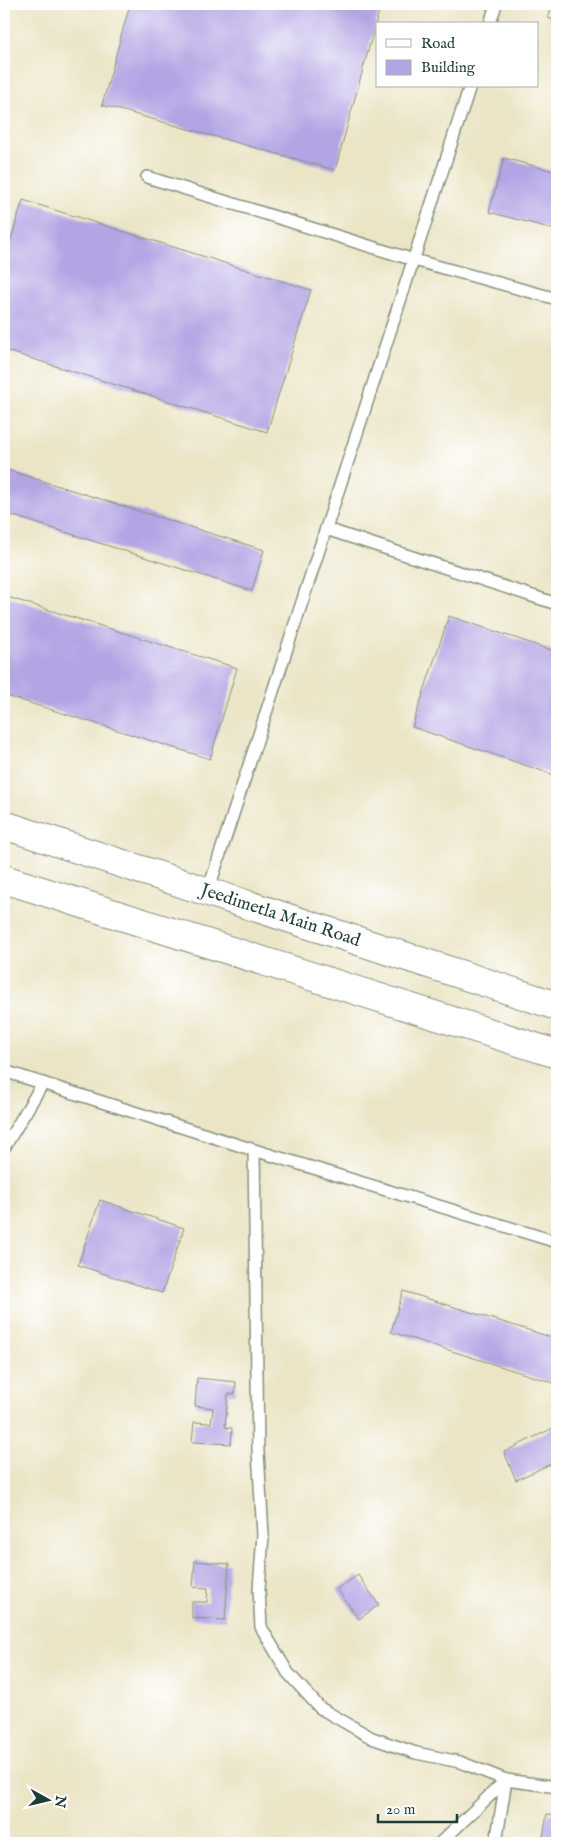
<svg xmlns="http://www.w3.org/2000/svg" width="561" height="1847" viewBox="0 0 561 1847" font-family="'IM FELL English',serif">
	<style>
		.building { fill: #b3a4e4 }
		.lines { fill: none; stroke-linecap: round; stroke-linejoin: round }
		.service-casing { stroke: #85917d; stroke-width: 14 }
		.primary-casing { stroke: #85917d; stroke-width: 30 }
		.service { stroke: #fff; stroke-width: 11 }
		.primary { stroke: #fff; stroke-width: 28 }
		.labels { text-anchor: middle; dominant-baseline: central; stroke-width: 5; stroke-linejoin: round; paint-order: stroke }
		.street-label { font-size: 18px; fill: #1f3d34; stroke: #fff }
	</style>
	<rect width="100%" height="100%" fill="#fff"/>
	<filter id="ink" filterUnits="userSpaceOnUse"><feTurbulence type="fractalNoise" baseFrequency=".02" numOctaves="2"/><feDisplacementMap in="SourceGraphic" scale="10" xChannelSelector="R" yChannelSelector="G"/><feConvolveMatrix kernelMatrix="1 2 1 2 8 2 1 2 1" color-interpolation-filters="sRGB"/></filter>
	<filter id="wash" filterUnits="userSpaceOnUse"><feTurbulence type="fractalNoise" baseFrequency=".0096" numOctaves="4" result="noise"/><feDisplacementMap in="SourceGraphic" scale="20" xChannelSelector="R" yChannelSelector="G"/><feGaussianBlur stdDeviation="1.12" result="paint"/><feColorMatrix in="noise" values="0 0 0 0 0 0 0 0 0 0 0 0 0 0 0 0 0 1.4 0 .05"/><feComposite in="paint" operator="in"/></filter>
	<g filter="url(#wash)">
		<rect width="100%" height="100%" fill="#ebe5c6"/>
		<g id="blocks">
			<g class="building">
				<polygon points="130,4 381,4 335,170 102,105"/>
				<polygon points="553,4 557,4 557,21 548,18"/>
				<polygon points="504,158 557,172 557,230 489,212"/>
				<polygon points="23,200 311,290 267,432 4,350 4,262"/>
				<polygon points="4,469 264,550 252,591 4,513"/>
				<polygon points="4,596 237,668 210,759 4,695"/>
				<polygon points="449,616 557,652 557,776 412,727"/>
				<polygon points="100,1200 184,1228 162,1293 78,1265"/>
				<polygon points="403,1291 557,1339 557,1384 391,1332"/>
				<polygon points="197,1378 236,1382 235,1394 228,1394 225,1427 232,1428 231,1444 192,1442 194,1422 211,1423 213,1408 195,1406"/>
				<polygon points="557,1426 557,1461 516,1480 504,1452"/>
				<polygon points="195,1561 229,1564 225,1620 192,1618 192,1602 207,1602 208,1588 193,1587"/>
				<polygon points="358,1575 379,1605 359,1619 337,1589"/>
				<polygon points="547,1814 557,1815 557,1843 542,1843"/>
			</g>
		</g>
	</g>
	<g filter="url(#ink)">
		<use href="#blocks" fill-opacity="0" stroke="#85917d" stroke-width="1"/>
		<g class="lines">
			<defs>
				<g id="service">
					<polyline points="490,24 496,4"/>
					<polyline points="147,177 414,260 557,299"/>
					<polyline points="326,529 557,604"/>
					<polyline points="208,891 470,86"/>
					<polyline points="4,1071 254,1150 557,1242"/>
					<polyline points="4,1148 43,1083"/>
					<polyline points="254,1150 258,1452 263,1535 259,1589 261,1627 288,1673 320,1708 372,1738 416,1753 460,1762 506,1780 557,1787"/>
					<polyline points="440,1843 506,1780"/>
					<polyline points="496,1843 506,1780"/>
				</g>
				<g id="primary">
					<path id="s1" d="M 4,825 L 557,1006"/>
					<polyline points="4,879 557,1054"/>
				</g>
			</defs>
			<use href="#service" class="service-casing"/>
			<use href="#primary" class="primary-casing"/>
			<use href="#service" class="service"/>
			<use href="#primary" class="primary"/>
		</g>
	</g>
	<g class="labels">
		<g class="street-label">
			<text stroke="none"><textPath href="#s1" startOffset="291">Jeedimetla Main Road</textPath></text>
		</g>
	</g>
	<rect width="561" height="1847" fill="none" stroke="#fff" stroke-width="20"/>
	<rect x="376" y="22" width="162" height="65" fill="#ffffff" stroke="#a5b1ae"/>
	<rect x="386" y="39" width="25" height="8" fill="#ffffff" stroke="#a5b1ae"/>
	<text x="421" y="48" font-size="15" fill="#1f3d34">Road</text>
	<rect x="386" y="60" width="25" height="15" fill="#b3a4e4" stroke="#a5b1ae"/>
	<text x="421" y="72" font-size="15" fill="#1f3d34">Building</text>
	<g transform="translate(48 1800) rotate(98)" stroke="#ffffff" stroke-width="4" paint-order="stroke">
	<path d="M0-4L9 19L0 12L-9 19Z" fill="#1f3d34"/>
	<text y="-8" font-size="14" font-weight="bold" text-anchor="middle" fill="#1f3d34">N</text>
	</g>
	<path d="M378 1814v8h79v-8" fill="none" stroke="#1f3d34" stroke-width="2.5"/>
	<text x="386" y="1814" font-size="15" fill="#1f3d34" stroke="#ffffff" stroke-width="4" paint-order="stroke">20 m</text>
</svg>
